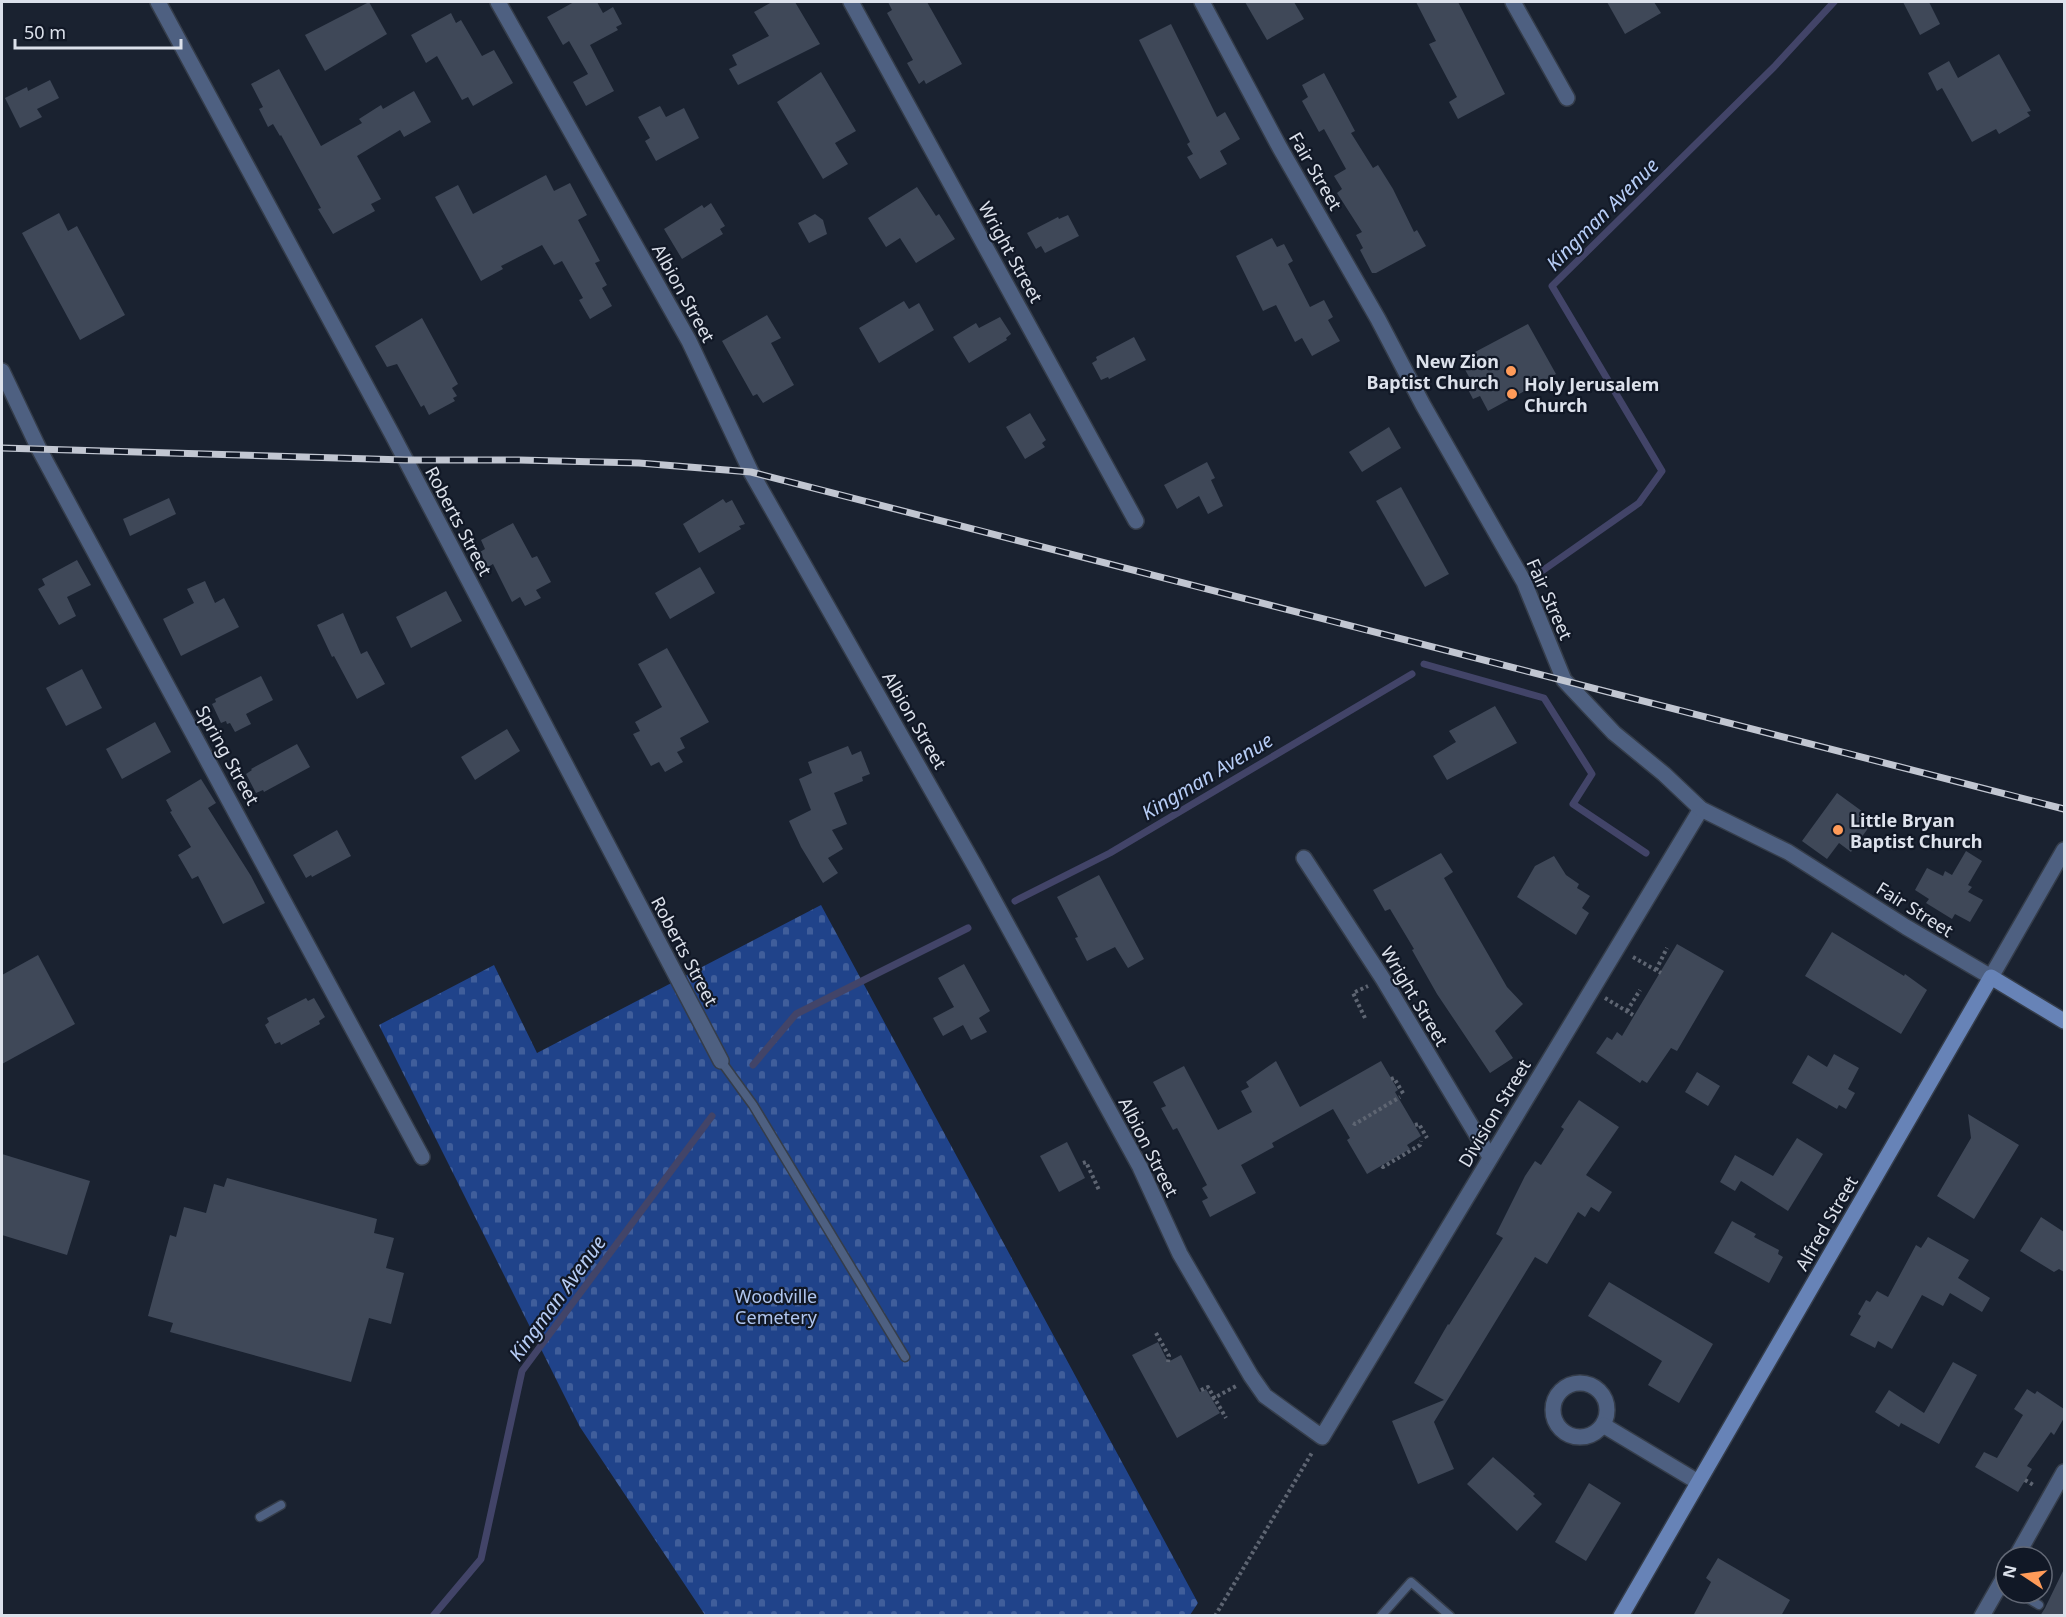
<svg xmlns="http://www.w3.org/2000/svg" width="2066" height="1617" viewBox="0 0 2066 1617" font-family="'Noto Sans',sans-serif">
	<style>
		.cemetery { fill: url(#cemetery-stones) }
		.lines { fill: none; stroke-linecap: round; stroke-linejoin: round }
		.stream { stroke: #424468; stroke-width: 7 }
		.building { fill: #3f4858 }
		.service-casing { stroke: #353d4a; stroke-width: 11 }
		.minor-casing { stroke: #353d4a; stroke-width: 18 }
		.tertiary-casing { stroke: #353d4a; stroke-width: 18 }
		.secondary-casing { stroke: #353d4a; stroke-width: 18 }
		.path { stroke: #5e6572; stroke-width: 4; stroke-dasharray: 3 3; stroke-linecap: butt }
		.service { stroke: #4e6081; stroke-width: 8 }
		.minor { stroke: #4e6081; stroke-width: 15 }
		.tertiary { stroke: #4e6081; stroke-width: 15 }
		.secondary { stroke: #6783b7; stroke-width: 15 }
		.rail-casing { stroke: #c1c6d1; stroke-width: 7 }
		.rail { stroke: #111826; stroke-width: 4.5; stroke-dasharray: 14; stroke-linecap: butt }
		.poi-dot { fill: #ff9b59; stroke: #111826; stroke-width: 2 }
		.labels { text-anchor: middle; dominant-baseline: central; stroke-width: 4.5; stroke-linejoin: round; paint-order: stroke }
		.street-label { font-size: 18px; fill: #dce1eb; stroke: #111826 }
		.poi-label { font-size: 18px; font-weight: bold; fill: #dce1eb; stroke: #111826; text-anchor: start }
		.park-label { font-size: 18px; fill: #b0c6ef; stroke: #111826 }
		.water-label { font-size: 20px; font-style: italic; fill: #b6ccf5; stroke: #111826 }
	</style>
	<defs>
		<pattern id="cemetery-stones" width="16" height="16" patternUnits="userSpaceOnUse" patternTransform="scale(1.5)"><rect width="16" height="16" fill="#20438a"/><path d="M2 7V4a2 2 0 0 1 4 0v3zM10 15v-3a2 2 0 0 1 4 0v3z" fill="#405e9b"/></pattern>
	</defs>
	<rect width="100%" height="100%" fill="#1a2230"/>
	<polygon class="cemetery" points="821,905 1198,1603 1190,1615 705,1615 580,1427 379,1025 494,965 537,1053"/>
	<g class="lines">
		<g class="stream">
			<polyline points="1542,571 1639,503 1662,471 1552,286 1774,67 1834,2"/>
			<polyline points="1424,664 1544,698 1592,774 1573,804 1646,853"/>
			<polyline points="1015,901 1110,853 1412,674"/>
			<polyline points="753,1065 796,1014 968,928"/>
			<polyline points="433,1616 481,1559 522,1371 712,1116"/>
		</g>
	</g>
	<g class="building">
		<polygon points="369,2 387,34 325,71 305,35"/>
		<polygon points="574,2 597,2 603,13 613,7 622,24 616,27 618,30 590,45 614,91 586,106 573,82 588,74 569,41 563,45 547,17"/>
		<polygon points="772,2 795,2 820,44 738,85 729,69 737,65 732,55 769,36 754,12"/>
		<polygon points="888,2 927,2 962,64 926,84 924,80 919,84 907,63 913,60 887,13 892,10"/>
		<polygon points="1245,2 1294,2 1304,19 1267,40"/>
		<polygon points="1416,2 1458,2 1505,94 1458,119 1449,102 1457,97 1429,44 1436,41"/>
		<polygon points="1607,2 1654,2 1661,13 1625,34"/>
		<polygon points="1903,2 1929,2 1940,24 1920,35"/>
		<polygon points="451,13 456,23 461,20 482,56 494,50 513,83 473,106 468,97 462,100 437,56 426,63 411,35"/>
		<polygon points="1171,24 1217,117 1225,112 1240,139 1220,151 1227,164 1200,179 1187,157 1193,154 1187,144 1190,142 1139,40"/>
		<polygon points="1999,54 2031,111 2027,112 2030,116 1999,134 1996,129 1972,142 1942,88 1937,91 1928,73 1949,61 1958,78"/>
		<polygon points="279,69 321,146 362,123 359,119 381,105 383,109 414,91 431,122 404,137 400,130 357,156 381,199 371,204 375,211 333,234 318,209 321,208 281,135 280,136 273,124 268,127 259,109 263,107 251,84"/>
		<polygon points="821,72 856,131 835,143 848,164 823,179 777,102"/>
		<polygon points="1324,73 1355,131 1351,133 1373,168 1378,165 1393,189 1414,232 1417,230 1426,246 1376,273 1372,273 1360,250 1363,248 1356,235 1362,232 1337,193 1342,189 1334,176 1346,169 1324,129 1319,132 1302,101 1308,97 1302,85"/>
		<polygon points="50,80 59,98 37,109 42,117 20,128 5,98 27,87 28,91"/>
		<polygon points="660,106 666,117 684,108 699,138 656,161 645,141 650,138 638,117"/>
		<polygon points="546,175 554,191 570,183 587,215 578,220 600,261 595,263 607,285 602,288 612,306 590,319 579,300 583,298 562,261 554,265 542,245 501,266 503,269 481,281 435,197 458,185 473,214"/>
		<polygon points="917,187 936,216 939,214 955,239 916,263 900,238 886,247 868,218"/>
		<polygon points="711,203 725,226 720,229 723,234 682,259 664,229 702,205 704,208"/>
		<polygon points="59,213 68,231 77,226 125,315 80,340 22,233"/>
		<polygon points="815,214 823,220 827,234 809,243 798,223"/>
		<polygon points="1068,215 1079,236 1045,253 1041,246 1036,249 1027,233 1058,217 1059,219"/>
		<polygon points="1272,238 1277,247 1284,244 1293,261 1288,264 1310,307 1324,300 1333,317 1328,320 1340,341 1312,356 1302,338 1295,342 1276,305 1263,311 1236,256"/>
		<polygon points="904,301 909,309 919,303 934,330 879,363 859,328"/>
		<polygon points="767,315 781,338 771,343 794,385 763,403 757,394 753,396 722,341"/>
		<polygon points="1000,317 1011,334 1006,338 1007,340 969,363 953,337 976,323 979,328"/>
		<polygon points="422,318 458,384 452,388 457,396 453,398 455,401 429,415 424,405 421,407 397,364 387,367 375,346"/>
		<polygon points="1528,324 1556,374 1488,411 1480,396 1473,399 1463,380 1469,377 1460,360"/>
		<polygon points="1134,337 1146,360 1109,379 1108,377 1101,380 1092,363 1097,360 1096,357"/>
		<polygon points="1030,413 1046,440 1042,443 1045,447 1025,459 1006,427"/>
		<polygon points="1389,427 1401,448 1362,472 1349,452"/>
		<polygon points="1207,462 1215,478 1211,480 1223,506 1208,514 1199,496 1177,509 1164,485"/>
		<polygon points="1401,487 1449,574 1425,587 1376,501"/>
		<polygon points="169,498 176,514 130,536 123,519"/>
		<polygon points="723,499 726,503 732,500 745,524 739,526 741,529 699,553 683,524"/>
		<polygon points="513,523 532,558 537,556 551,582 536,590 541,598 525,606 520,597 512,602 493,564 488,567 480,552 485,549 481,540"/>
		<polygon points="77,560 91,585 67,597 76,616 59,625 38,589 45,585 42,579"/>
		<polygon points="700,567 715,593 670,619 655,593"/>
		<polygon points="205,581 215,603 224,598 239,627 181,656 163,619 194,603 187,589"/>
		<polygon points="446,591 462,621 411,648 396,617"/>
		<polygon points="343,613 361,654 367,651 385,684 357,699 334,656 332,657 317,625"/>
		<polygon points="667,648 709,722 680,738 685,748 677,752 683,762 665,772 659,762 651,766 633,734 640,731 635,722 662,707 638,664"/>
		<polygon points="82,669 102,708 66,726 46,688"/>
		<polygon points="261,676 273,700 246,714 251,724 235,732 230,723 227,724 226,721 221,723 212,704 216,702 215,699"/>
		<polygon points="1495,706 1517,743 1447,780 1433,756 1456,742 1449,731"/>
		<polygon points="155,722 171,752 122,779 106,749"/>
		<polygon points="507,729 520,751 475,780 461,757"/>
		<polygon points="297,744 310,767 264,792 263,790 256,793 246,774 252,770 251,769"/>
		<polygon points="848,746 852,755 861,751 870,774 862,777 863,781 834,793 847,824 832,830 843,849 828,858 838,873 823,883 801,847 789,821 811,810 799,779 812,773 808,762"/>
		<polygon points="201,779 216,803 208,808 251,876 265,903 223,924 198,876 192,879 178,855 191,847 170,812 172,811 166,800"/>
		<polygon points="1837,793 1874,820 1851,852 1839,843 1827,859 1802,841"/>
		<polygon points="337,830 351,856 312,877 311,875 306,878 293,855"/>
		<polygon points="1966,851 1982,861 1968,885 1972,887 1968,892 1983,900 1970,922 1955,914 1952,919 1926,903 1929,899 1915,890 1927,868 1943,876 1945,871 1952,875"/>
		<polygon points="1441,853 1453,872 1444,878 1507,987 1523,1004 1495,1031 1513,1058 1490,1073 1437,994 1412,950 1414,949 1390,909 1385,911 1373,890"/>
		<polygon points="1554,856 1566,875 1579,884 1577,888 1590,896 1582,908 1589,913 1576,935 1517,897 1535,866"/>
		<polygon points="1099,875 1144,959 1128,968 1115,947 1087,961 1075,938 1078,937 1057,897"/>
		<polygon points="1832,932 1904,976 1905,974 1927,990 1901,1034 1805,976"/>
		<polygon points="1677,944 1724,971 1677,1051 1671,1048 1647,1083 1642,1080 1640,1083 1596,1053 1607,1037 1612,1040 1617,1032 1622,1036"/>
		<polygon points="38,955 75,1024 2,1064 2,975"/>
		<polygon points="964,964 990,1011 979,1018 987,1032 971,1040 963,1025 943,1036 933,1018 954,1007 938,978"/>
		<polygon points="306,998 308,1001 314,998 325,1017 319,1021 320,1024 281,1045 280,1042 275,1044 265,1025 269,1022 267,1018"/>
		<polygon points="1834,1054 1859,1068 1848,1089 1855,1093 1846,1109 1839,1105 1837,1109 1792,1083 1808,1055 1827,1067"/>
		<polygon points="1276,1061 1300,1107 1381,1061 1398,1090 1395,1092 1421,1136 1407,1145 1410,1149 1367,1174 1347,1140 1350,1138 1333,1109 1272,1143 1274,1147 1241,1165 1256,1193 1210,1217 1202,1201 1208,1198 1202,1188 1207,1185 1177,1128 1173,1130 1161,1108 1166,1106 1153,1082 1184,1066 1218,1130 1252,1112 1241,1091 1249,1087 1246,1082"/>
		<polygon points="1697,1072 1720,1086 1708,1106 1685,1092"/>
		<polygon points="1579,1100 1619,1127 1586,1175 1612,1192 1599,1212 1591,1207 1585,1217 1578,1212 1547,1264 1535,1257 1434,1422 1454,1469 1418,1484 1392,1421 1444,1400 1414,1383 1448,1324 1449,1325 1503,1238 1496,1234 1525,1176 1535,1161 1541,1165 1564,1129 1561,1127"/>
		<polygon points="1968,1114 2019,1145 1974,1219 1937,1196 1971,1138"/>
		<polygon points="1797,1138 1823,1154 1788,1211 1741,1181 1735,1191 1720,1182 1735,1155 1773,1176"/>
		<polygon points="1067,1142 1085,1178 1059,1192 1040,1156"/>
		<polygon points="2,1154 90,1181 67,1255 2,1235"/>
		<polygon points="227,1178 377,1219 374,1233 394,1238 386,1268 404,1273 391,1324 369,1318 351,1382 170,1332 173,1323 148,1316 170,1235 176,1237 184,1207 206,1213 214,1184 224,1187"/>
		<polygon points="2041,1217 2064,1232 2064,1272 2059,1269 2054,1272 2020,1251"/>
		<polygon points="1732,1221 1756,1234 1754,1237 1779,1250 1778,1254 1783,1257 1769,1283 1714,1253"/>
		<polygon points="1928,1237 1969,1260 1958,1278 1990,1298 1982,1312 1950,1293 1943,1306 1922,1295 1892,1349 1878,1341 1875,1348 1850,1335 1861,1316 1858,1314 1866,1300 1870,1302 1877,1291 1888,1297 1916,1245 1921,1248"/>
		<polygon points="1609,1282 1713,1344 1679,1403 1648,1385 1662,1361 1588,1316"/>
		<polygon points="1158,1342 1168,1362 1181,1355 1200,1392 1206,1389 1220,1413 1177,1438 1132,1355"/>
		<polygon points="1953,1362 1977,1375 1939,1444 1901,1423 1899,1427 1875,1412 1889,1390 1924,1413"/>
		<polygon points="2027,1389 2035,1394 2037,1391 2064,1409 2064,1418 2054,1435 2051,1432 2027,1466 2032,1469 2018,1492 1975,1467 1984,1452 1997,1458 2023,1415 2014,1409"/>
		<polygon points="1493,1457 1535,1494 1533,1496 1542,1504 1517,1531 1467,1484"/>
		<polygon points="1589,1483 1621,1503 1586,1561 1555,1542"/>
		<polygon points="1718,1558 1790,1600 1781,1616 1693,1616 1711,1582 1706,1578"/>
		<polygon points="2064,1569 2064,1616 2040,1616 2045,1608"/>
	</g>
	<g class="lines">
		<defs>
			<g id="service">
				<polyline points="721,1061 753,1105 905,1357"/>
				<polyline points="260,1517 281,1505"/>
				<polyline points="2019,1593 2039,1605"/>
				<polyline points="1381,1616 1411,1582 1450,1616"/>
			</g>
			<g id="minor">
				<polyline points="158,2 392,434 721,1061"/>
				<polyline points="498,2 689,341 751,472 976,868 1140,1167 1180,1254 1251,1376 1265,1396 1322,1437 1701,809"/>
				<polyline points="851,2 1136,521"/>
				<polyline points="1513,2 1567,98"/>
				<polyline points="2,371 39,449 422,1157"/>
				<polyline points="1304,858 1383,979 1490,1157"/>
				<polyline points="1991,977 2064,850"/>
				<circle cx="1580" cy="1410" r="27"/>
				<polyline points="1603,1425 1698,1482"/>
				<polyline points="2016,1557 2064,1472"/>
				<polyline points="1982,1616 2006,1574"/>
			</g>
			<polyline id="tertiary" points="1202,2 1280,148 1378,319 1423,405 1524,582 1564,680 1614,733 1664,774 1701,809 1788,852 1906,927 1991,977"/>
			<polyline id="secondary" points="1621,1616 1991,977 2064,1021"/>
		</defs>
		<use href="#service" class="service-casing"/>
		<use href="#minor" class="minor-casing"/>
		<use href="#tertiary" class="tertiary-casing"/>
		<use href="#secondary" class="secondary-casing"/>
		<g class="path">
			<polyline points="1633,957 1661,973"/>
			<polyline points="1656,970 1667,948"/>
			<polyline points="1605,998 1633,1015"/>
			<polyline points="1627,1011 1640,990"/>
			<polyline points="1365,1018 1353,993 1368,986"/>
			<polyline points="1391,1079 1394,1078 1404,1095"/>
			<polyline points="1353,1123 1355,1124 1400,1097"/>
			<polyline points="1415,1125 1419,1124 1427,1138"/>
			<polyline points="1083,1163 1086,1162 1099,1190"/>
			<polyline points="1382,1166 1383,1167 1420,1145 1421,1141"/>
			<polyline points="1156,1333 1169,1356 1168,1362"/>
			<polyline points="1201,1390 1208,1387 1226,1418"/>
			<polyline points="1212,1399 1238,1385"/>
			<polyline points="2025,1480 2035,1486"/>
			<polyline points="1215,1616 1313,1451"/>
		</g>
		<use href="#service" class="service"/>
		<use href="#minor" class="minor"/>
		<use href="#tertiary" class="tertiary"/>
		<use href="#secondary" class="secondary"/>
		<defs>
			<polyline id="rail" points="2,448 405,460 519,460 639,463 751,472 2064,809"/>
		</defs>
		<use href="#rail" class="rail-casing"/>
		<use href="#rail" class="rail"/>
	</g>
	<g class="poi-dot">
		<circle cx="1511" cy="371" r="6"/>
		<circle cx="1512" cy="394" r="6"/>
		<circle cx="1838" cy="830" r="6"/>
	</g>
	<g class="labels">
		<g class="street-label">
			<text transform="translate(1316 171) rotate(60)">Fair Street</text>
			<text transform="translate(1011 252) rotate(61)">Wright Street</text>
			<text transform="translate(684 293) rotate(61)">Albion Street</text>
			<text transform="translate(459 521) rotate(62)">Roberts Street</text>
			<text transform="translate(1550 599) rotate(66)">Fair Street</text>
			<text transform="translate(915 720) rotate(60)">Albion Street</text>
			<text transform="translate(228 755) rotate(61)">Spring Street</text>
			<text transform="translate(1915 909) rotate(32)">Fair Street</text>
			<text transform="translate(685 951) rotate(62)">Roberts Street</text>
			<text transform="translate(1415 996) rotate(59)">Wright Street</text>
			<text transform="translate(1494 1113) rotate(-59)">Division Street</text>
			<text transform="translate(1149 1147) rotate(63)">Albion Street</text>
			<text transform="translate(1826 1223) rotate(-60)">Alfred Street</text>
		</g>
		<g class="poi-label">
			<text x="1499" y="361" text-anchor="end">New Zion<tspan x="1499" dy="21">Baptist Church</tspan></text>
			<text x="1524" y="384">Holy Jerusalem<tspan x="1524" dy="21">Church</tspan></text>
			<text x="1850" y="820">Little Bryan<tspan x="1850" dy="21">Baptist Church</tspan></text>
		</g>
		<g class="park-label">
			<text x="776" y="1296">Woodville<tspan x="776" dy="21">Cemetery</tspan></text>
		</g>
		<g class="water-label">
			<text transform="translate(1602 214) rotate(-45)">Kingman Avenue</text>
			<text transform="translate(1207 776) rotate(-31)">Kingman Avenue</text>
			<text transform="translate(557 1298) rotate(-54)">Kingman Avenue</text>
		</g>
	</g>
	<rect width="2066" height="1617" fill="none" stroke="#dce1eb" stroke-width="6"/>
	<g transform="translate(2024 1575) rotate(283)"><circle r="28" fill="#111826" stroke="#626875" stroke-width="1.5"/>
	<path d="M0-4.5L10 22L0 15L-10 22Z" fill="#ff9b59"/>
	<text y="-9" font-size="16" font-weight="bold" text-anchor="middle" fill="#dce1eb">N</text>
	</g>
	<path d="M15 39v9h166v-9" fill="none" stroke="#dce1eb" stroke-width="3"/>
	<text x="24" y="39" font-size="18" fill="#dce1eb" stroke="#111826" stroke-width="4.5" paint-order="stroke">50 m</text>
</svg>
